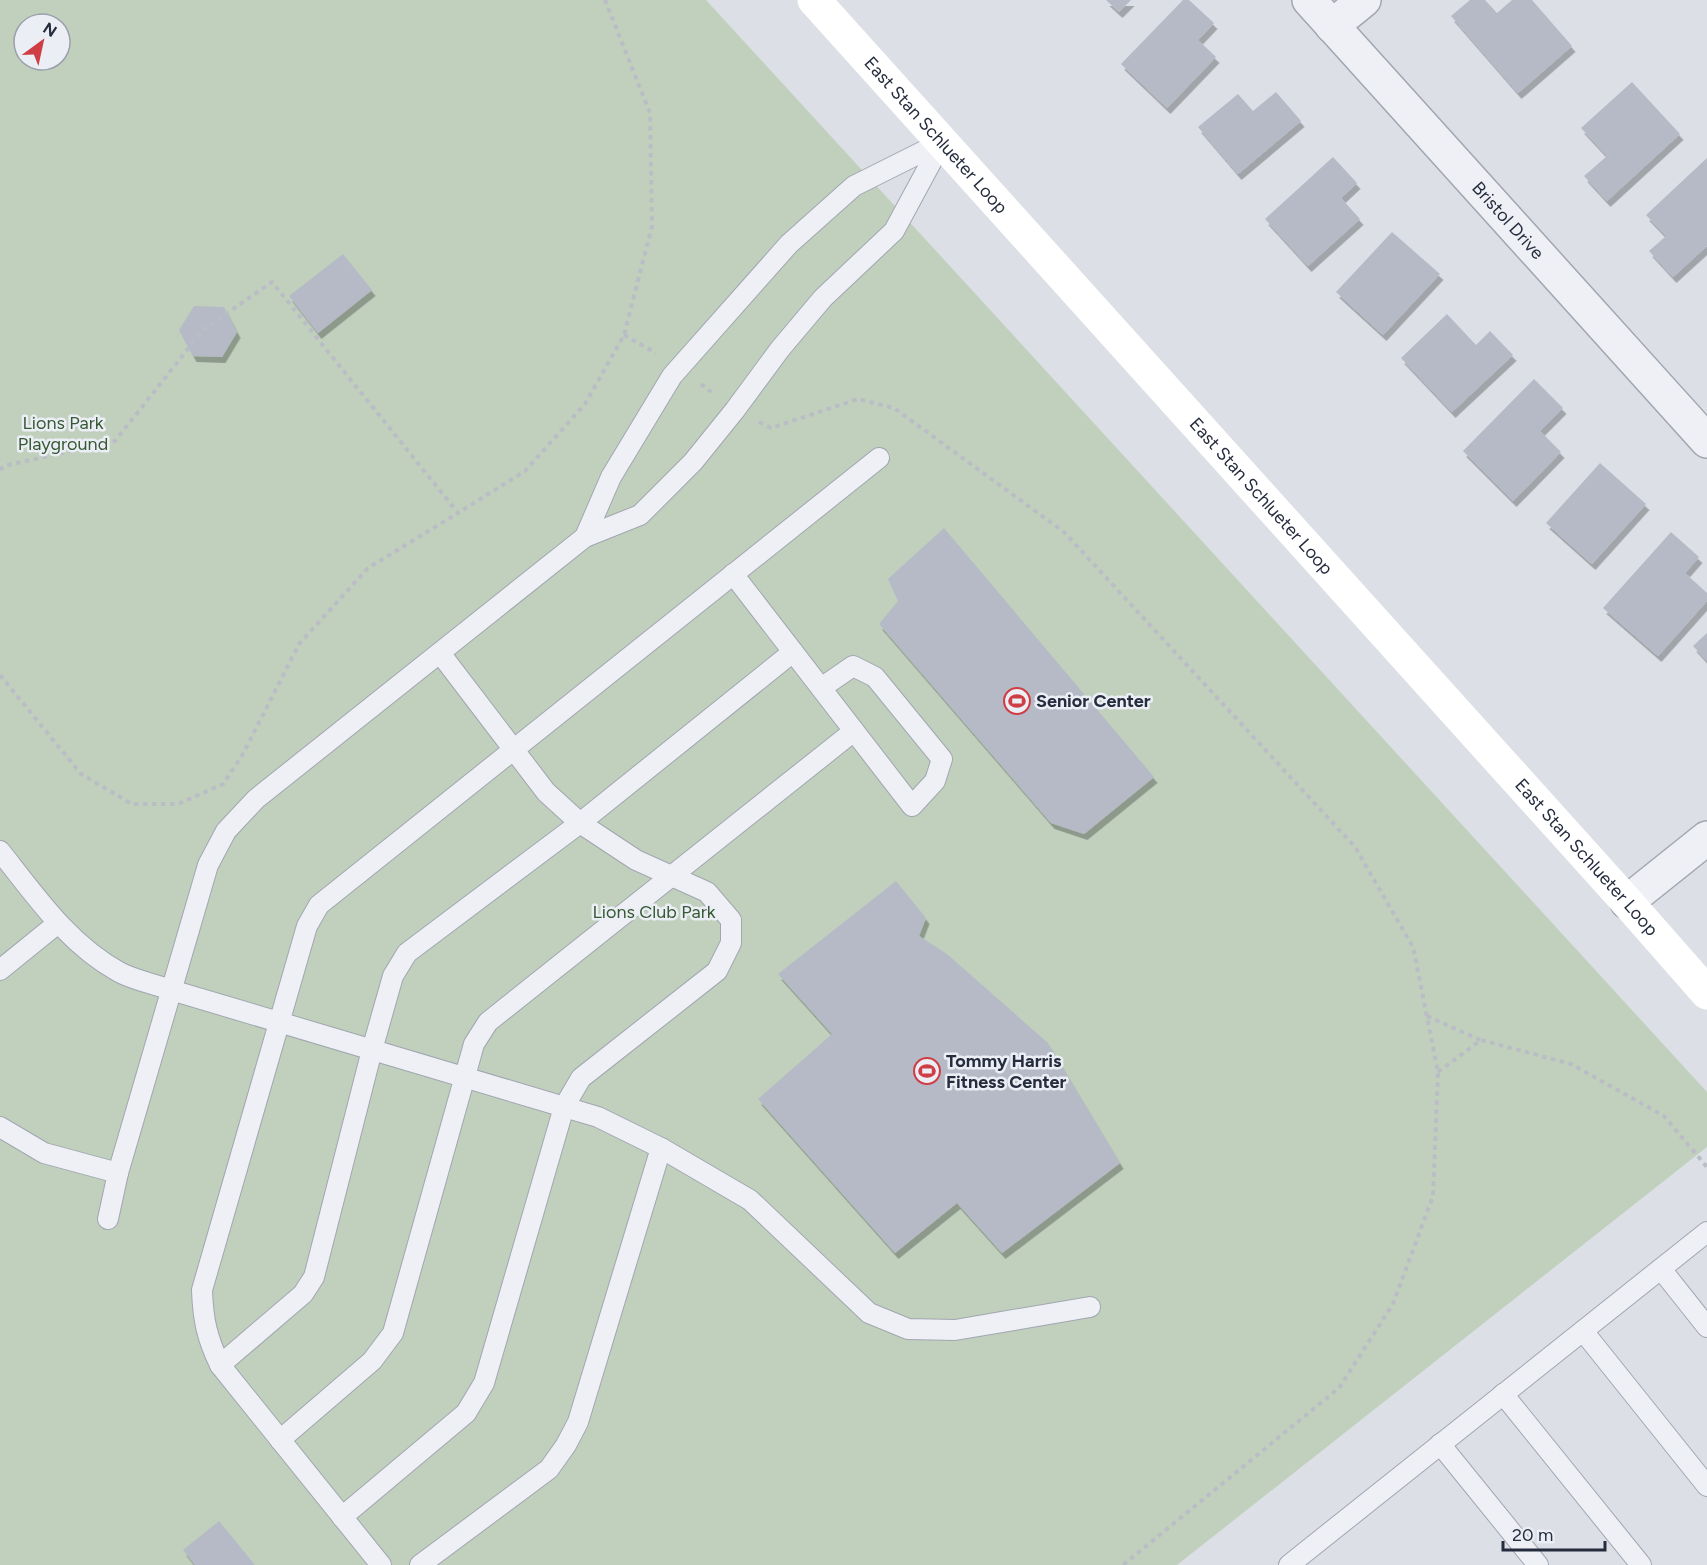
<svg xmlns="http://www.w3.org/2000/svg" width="1707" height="1565" viewBox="0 0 1707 1565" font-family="Figtree,sans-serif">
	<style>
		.green { fill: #c0d0bd; fill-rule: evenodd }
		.building { fill: #b6bac6; filter: url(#shadow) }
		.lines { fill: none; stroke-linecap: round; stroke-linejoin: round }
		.service-casing { stroke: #a1a6b0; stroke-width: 22 }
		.minor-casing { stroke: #a1a6b0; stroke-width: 36 }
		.path { stroke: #babdc5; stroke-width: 4; stroke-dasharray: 4.5 4.5; stroke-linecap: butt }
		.service { stroke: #eef0f5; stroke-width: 20 }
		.minor { stroke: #eef0f5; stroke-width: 33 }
		.secondary { stroke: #fff; stroke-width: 33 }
		.labels { text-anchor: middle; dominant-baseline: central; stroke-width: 5; stroke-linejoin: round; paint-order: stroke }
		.street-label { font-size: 18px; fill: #252c3d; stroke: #ebeef4 }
		.park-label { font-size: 18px; fill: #365833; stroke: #ebeef4 }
		.poi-label { font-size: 18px; font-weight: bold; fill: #252c3d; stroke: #ebeef4; text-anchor: start }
	</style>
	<defs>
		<filter id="shadow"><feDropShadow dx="3.5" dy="6" stdDeviation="0" flood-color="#0004"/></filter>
	</defs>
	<rect width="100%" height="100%" fill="#dcdfe6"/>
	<path class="green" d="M 0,0 L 706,0 L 1707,1092 L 1707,1147 L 1177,1565 L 0,1565 ZM 24,24 L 60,24 L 60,60 L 24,60 Z"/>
	<g class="building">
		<polygon points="1106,0 1131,0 1119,12"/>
		<polygon points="1183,0 1189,0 1214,23 1198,40 1216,57 1167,108 1121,64"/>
		<polygon points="1470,0 1485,0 1497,13 1512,0 1532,0 1572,46 1518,93 1451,16"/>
		<polygon points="1632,82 1680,134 1607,201 1584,176 1607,156 1581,128"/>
		<polygon points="1276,92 1301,121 1238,174 1198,127 1238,94 1253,111"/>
		<polygon points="1333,157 1357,183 1341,198 1360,219 1308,266 1265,219"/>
		<polygon points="1707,158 1707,246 1673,277 1649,251 1666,236 1646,215"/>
		<polygon points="1392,232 1440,274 1383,335 1336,292"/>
		<polygon points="343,254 372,290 318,333 289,296"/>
		<polygon points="194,306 224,307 237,332 222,357 193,356 179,330"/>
		<polygon points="1447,314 1476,345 1490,331 1513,355 1452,412 1401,358"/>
		<polygon points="1534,379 1563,408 1540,431 1561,452 1513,501 1463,451"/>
		<polygon points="1600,463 1646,504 1592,564 1546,523"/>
		<polygon points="944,528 1154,777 1084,834 1051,823 879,624 898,601 888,579"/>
		<polygon points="1671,532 1699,557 1685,573 1707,593 1707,601 1658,656 1603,608"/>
		<polygon points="1707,633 1707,661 1693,646"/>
		<polygon points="896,881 926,918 919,936 947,954 1048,1043 1120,1163 1002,1253 957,1203 895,1253 758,1099 832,1034 778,974"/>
		<polygon points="219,1521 255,1565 195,1565 183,1550"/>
	</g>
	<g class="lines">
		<defs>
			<g id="service">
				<polyline points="585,537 611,477 672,376 789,244 854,186 942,142"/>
				<polyline points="733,574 912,806 935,781 942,759 875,677 853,666 821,688"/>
				<path d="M 0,851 C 35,895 68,944 119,972 C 134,980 154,984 171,990 L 598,1117 L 661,1148 L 750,1200 L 869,1313 L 908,1329 L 955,1330 L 1090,1307"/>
				<polyline points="0,970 58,923"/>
				<polyline points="0,1127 44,1153 118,1173"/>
				<polyline points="108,1219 118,1173 208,865 226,831 256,799 585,537 640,515 693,462 735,410 780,349 823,298 894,231 942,142"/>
				<polyline points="1661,1269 1707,1327"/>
				<polyline points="1583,1331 1707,1486"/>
				<polyline points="220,1365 303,1294 314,1277 372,1050 393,976 407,953 580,823 793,652"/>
				<polyline points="1503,1394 1641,1565"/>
				<polyline points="280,1440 372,1361 393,1333 474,1044 488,1022 854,731"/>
				<polyline points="1440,1444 1538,1565"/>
				<polyline points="342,1517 466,1413 484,1383 564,1107 581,1078 717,971 731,943 731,920 707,892 636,860 580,823 546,792 440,653"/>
				<path d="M 381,1565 L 220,1365 C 207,1338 203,1320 202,1290 L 307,926 L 319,905 L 879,458"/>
				<polyline points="420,1565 549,1469 566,1445 578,1422 661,1148"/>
				<polyline points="1289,1565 1707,1232"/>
			</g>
			<g id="minor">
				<path id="s1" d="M 1309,0 L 1707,441"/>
				<polyline points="1332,26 1364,0"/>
				<polyline points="1627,902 1707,838"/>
			</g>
		</defs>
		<use href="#service" class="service-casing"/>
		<use href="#minor" class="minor-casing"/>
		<g class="path">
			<polyline points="624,335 656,353"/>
			<polyline points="701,384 714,394"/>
			<polyline points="759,422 771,428 858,399 894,408 1064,532 1355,847 1413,947 1438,1072 1433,1196 1393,1304 1339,1388 1123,1565"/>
			<polyline points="0,470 4,466 115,441 203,330 272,282 458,513 525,471 585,404 624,335 652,226 650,113 605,0"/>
			<polyline points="0,675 81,774 132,804 178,804 223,784 243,754 299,644 368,568 458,513"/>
			<polyline points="1427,1016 1480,1040"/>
			<polyline points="1438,1072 1481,1040 1571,1064 1664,1116 1707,1167"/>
		</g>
		<use href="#service" class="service"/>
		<use href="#minor" class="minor"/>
		<path class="secondary" id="s2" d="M 814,0 L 1627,902 L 1707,993"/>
	</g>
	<defs>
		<symbol id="stadium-ring" viewBox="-11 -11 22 22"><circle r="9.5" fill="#ebeef4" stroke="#cf3d45" stroke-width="1.5"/><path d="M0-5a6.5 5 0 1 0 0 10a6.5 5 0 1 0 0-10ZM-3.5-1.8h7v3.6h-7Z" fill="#cf3d45"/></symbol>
	</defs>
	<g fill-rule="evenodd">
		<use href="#stadium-ring" x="1002" y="686" width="30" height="30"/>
		<use href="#stadium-ring" x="912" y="1056" width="30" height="30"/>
	</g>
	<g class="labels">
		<g class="street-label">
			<text stroke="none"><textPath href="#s2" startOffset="182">East Stan Schlueter Loop</textPath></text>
			<text stroke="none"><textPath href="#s1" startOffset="297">Bristol Drive</textPath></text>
			<text stroke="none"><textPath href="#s2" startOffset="668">East Stan Schlueter Loop</textPath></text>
			<text stroke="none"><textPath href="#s2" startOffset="1154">East Stan Schlueter Loop</textPath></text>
		</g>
		<g class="park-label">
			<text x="63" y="423">Lions Park<tspan x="63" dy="21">Playground</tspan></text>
			<text x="654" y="912">Lions Club Park</text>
		</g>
		<g class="poi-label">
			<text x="1036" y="701">Senior Center</text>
			<text x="946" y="1061">Tommy Harris<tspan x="946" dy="21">Fitness Center</tspan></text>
		</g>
	</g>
	<g transform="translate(42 42) rotate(33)"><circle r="28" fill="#ebeef4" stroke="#9ca0ab" stroke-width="1.5"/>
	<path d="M0-4.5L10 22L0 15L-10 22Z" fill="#cf3d45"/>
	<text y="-9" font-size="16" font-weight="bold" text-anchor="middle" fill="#252c3d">N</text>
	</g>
	<path d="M1503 1541v9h102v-9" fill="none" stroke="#252c3d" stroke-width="3"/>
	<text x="1512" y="1541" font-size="18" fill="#252c3d" stroke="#ebeef4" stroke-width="4.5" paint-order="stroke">20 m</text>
</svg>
